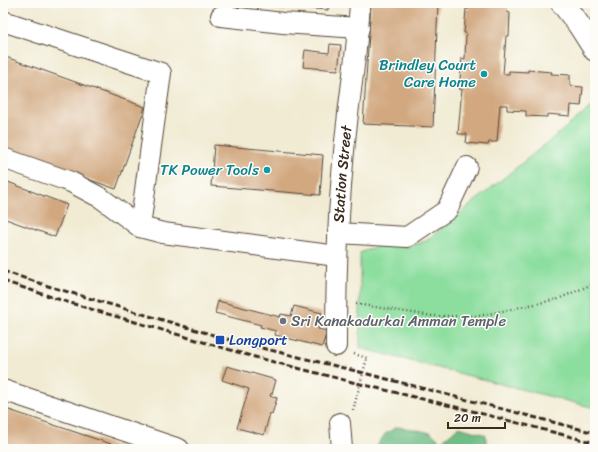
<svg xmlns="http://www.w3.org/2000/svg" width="598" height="452" viewBox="0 0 598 452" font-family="Sriracha,sans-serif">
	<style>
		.green { fill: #8cde9f; stroke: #64845e }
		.forest { fill: #71bd86; stroke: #567452 }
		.building { fill: #d1a880 }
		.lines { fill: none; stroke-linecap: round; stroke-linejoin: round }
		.minor-casing { stroke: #564739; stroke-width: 22 }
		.major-casing { stroke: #564739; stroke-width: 24 }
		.path { stroke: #564739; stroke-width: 2.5; stroke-dasharray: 1 3; stroke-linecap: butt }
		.minor { stroke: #fff; stroke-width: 20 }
		.major { stroke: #fff; stroke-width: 22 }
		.rail { stroke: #3b2a1e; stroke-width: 3; stroke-dasharray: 6 3; stroke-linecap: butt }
		.path-bridge { stroke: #564739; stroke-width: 2.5; stroke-dasharray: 1 3; stroke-linecap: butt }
		.culture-dot { fill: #0f9aa8; stroke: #fdfcf7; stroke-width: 1.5 }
		.worship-dot { fill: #6b7280; stroke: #fdfcf7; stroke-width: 1.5 }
		.transit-dot { fill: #1a4fb4; stroke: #fdfcf7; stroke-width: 1.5 }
		.labels { text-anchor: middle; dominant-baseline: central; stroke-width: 3; stroke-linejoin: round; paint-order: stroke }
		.culture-label { font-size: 15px; fill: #0d838f; stroke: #fdfcf7; text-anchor: end }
		.street-label { font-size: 15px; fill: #3b2a1e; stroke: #fdfcf7 }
		.worship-label { font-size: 15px; fill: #5b616d; stroke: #fdfcf7; text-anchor: start }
		.transit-label { font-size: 15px; fill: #164399; stroke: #fdfcf7; text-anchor: start }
	</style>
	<rect width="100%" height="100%" fill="#fdfcf7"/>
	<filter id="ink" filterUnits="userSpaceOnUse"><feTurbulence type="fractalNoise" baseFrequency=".025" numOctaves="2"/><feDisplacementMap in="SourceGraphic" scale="8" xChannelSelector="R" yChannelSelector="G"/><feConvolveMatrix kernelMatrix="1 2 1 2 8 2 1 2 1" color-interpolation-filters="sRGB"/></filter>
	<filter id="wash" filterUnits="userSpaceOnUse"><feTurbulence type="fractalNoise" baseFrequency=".012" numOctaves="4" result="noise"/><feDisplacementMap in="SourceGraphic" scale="16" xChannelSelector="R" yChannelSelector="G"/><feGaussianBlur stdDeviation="0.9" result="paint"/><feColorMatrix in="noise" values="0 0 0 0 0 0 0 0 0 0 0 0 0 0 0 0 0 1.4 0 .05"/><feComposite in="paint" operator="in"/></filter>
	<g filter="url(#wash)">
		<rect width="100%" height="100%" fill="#f1ebd3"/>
		<polygon class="green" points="595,104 595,408 360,348 360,253 386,242 407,247 426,241"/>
		<polygon class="forest" points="397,427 413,429 431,433 446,446 444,439 459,427 486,435 486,449 375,449 385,434"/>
		<g id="blocks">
			<g class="building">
				<polygon points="239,3 284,3 283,7 239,4"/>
				<polygon points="301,3 328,3 328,10 301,8"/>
				<polygon points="371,3 438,3 433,127 363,124"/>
				<polygon points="469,3 508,3 507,12 510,13 509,36 506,36 503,74 509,74 509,71 528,72 528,70 552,72 551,74 570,75 570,86 583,87 581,106 571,105 570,116 547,114 547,117 526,116 526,111 507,110 507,105 500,105 497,142 489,142 488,145 466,143 467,134 458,134 462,89 459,89 462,58 465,59 466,33 464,33 466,9 469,9"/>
				<polygon points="330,44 341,45 338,70 303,67 305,50 329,53"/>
				<polygon points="3,56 145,107 116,189 3,149"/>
				<polygon points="214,145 323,155 320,195 211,186"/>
				<polygon points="3,180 67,205 55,237 3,218"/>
				<polygon points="218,301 280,317 281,314 291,316 294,306 322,313 318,329 327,331 322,347 275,335 276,331 260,327 261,325 215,313"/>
				<polygon points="227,366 276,380 272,394 271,393 270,396 277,398 272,414 270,413 264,435 237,428 249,389 222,380"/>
				<polygon points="3,408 126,449 3,449"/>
			</g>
		</g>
	</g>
	<g filter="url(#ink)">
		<use href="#blocks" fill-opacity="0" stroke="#564739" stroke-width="1"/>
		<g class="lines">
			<defs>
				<g id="minor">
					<polyline points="221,16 283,23 359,28"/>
					<polyline points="3,21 161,73 140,227"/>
					<polyline points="3,158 71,182 101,198 140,227 163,233 337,256"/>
					<polyline points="338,233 407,237 447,210 467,167"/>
					<path id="s1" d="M 336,346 C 336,285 337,224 343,163 C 347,110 357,57 360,3"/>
					<polyline points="3,390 179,449"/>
					<polyline points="340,423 342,449"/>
				</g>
				<polyline id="major" points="562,3 579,25 595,50"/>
			</defs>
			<use href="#minor" class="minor-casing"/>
			<use href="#major" class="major-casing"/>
			<g class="path">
				<polyline points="356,304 432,316 479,316 558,299 595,283"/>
				<polyline points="354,354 367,358"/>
				<polyline points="353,410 355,403"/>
			</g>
			<use href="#minor" class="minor"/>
			<use href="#major" class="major"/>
			<g class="rail">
				<polyline points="3,271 48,286 237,342 356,371 595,433"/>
				<polyline points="3,281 67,302 251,356 352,382 468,410 595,443"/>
			</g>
			<polyline class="path-bridge" points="355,403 367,358"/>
		</g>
	</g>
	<g class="culture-dot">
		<circle cx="484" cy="74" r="4"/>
		<circle cx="267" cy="170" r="4"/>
	</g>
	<circle class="worship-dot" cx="283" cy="321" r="4"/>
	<rect class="transit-dot" x="215" y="335" width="10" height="10" rx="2"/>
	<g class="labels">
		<g class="culture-label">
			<text x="476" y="65">Brindley Court<tspan x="476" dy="17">Care Home</tspan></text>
			<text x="259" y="170">TK Power Tools</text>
		</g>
		<g class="street-label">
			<text stroke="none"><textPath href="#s1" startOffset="172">Station Street</textPath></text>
		</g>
		<g class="worship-label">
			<text x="291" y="321">Sri Kanakadurkai Amman Temple</text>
		</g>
		<g class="transit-label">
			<text x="229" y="340">Longport</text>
		</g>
	</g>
	<rect width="598" height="452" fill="none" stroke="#fdfcf7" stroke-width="16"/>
	<path d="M448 422v6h57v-6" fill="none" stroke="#3b2a1e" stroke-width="2"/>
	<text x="454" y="422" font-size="12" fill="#3b2a1e" stroke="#fdfcf7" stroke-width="3" paint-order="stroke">20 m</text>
</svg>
